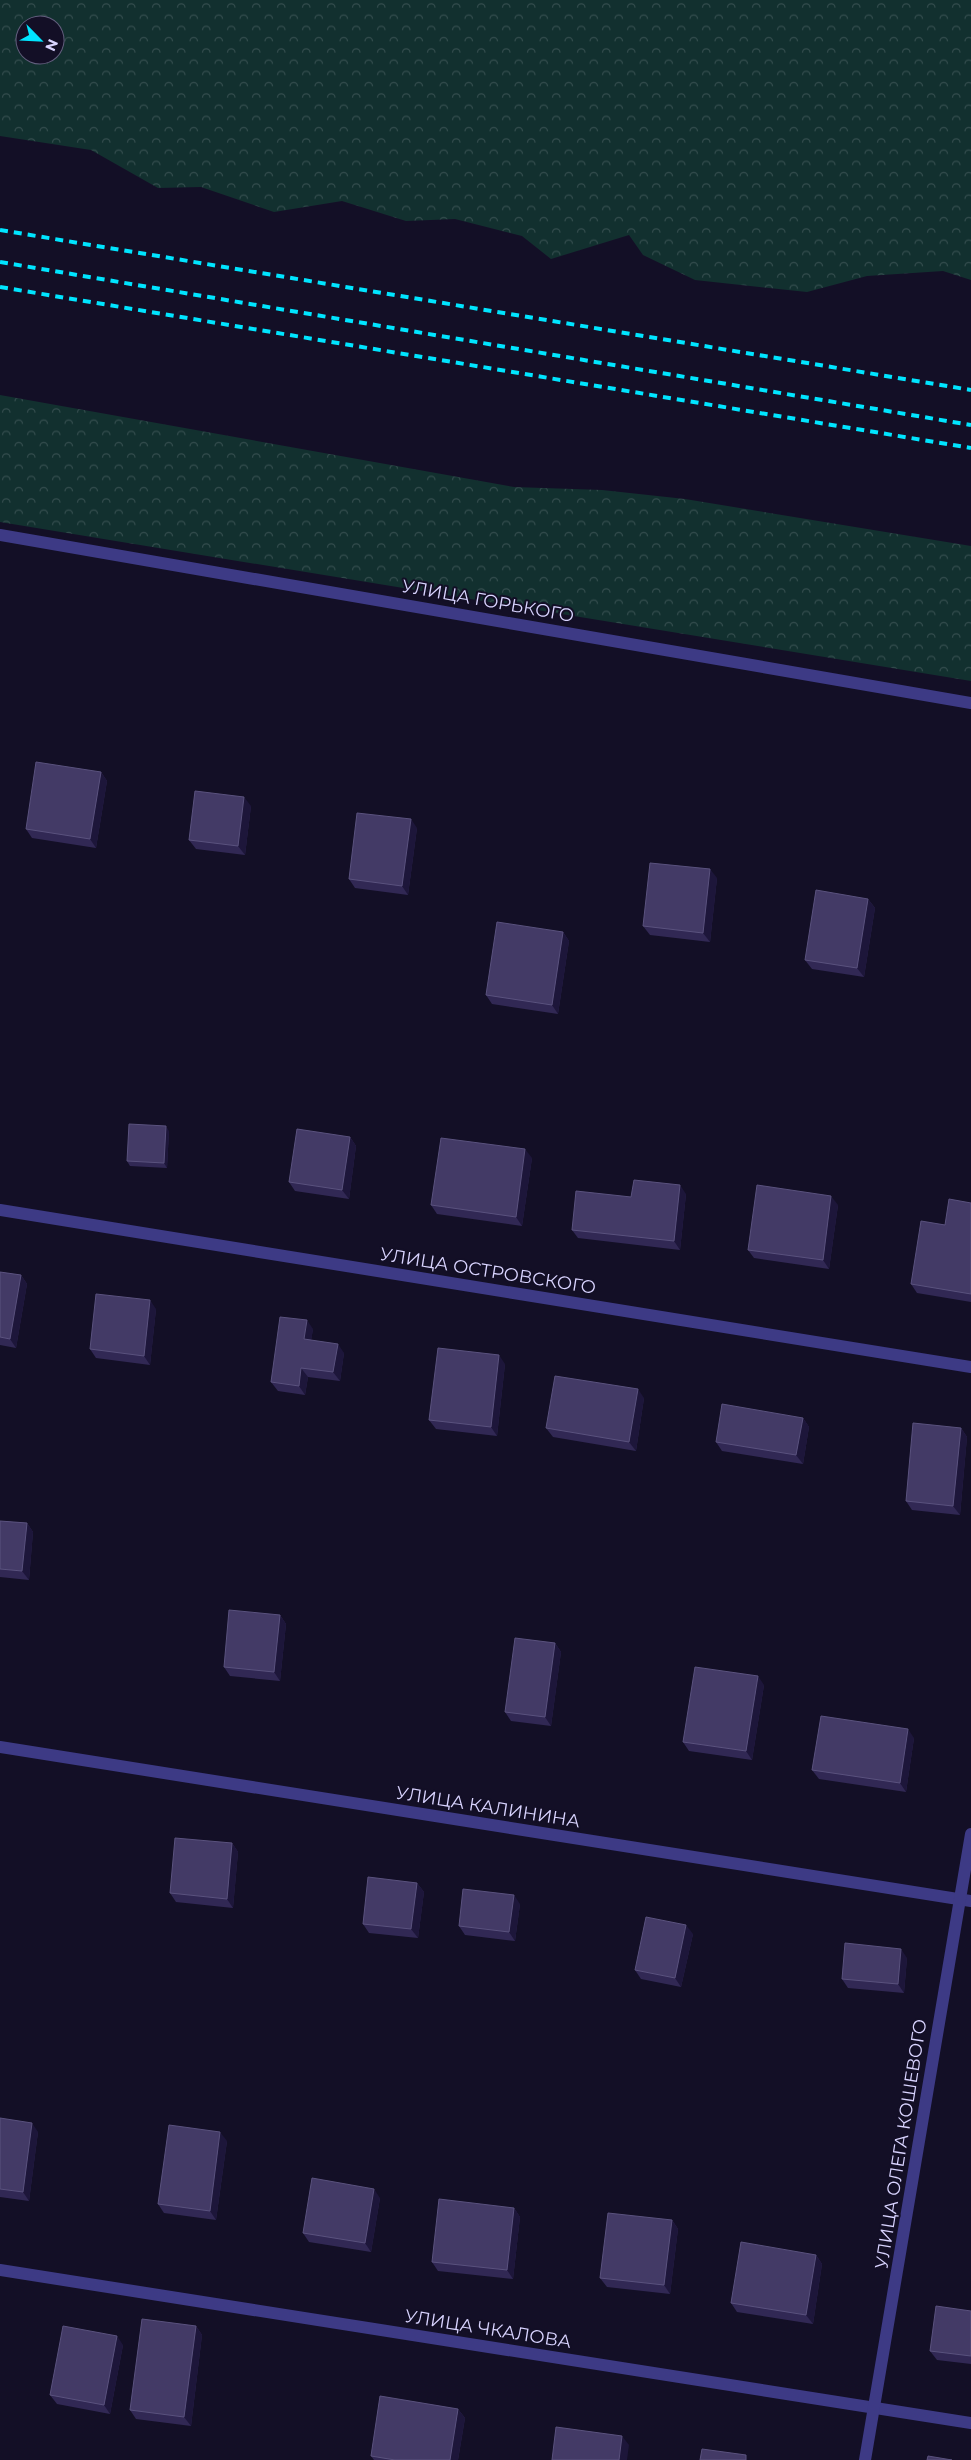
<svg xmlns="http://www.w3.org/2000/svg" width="971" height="2460" viewBox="0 0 971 2460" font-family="Montserrat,sans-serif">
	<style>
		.forest { fill: url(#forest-crowns); fill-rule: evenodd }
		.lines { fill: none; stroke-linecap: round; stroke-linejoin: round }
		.minor { stroke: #3d3a85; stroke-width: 12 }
		.rail { stroke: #00e5ff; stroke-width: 4; stroke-dasharray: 8 6; stroke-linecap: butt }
		.wall { fill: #312854 }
		.shaded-wall { fill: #1d163a }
		.building { fill: #433a66; stroke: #5a527e }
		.labels { text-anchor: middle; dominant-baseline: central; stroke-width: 4; stroke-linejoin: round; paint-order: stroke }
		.street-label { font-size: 18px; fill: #d9d4ff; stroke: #130f26 }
	</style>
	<defs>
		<pattern id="forest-crowns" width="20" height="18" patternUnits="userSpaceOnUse" patternTransform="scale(1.25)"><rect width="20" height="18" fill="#12302f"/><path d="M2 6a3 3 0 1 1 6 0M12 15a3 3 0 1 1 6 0" fill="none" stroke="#344d4e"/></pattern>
	</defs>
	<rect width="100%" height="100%" fill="#130f26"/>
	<g class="forest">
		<path d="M 0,0 L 971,0 L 971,280 L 943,271 L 867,276 L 807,292 L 695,280 L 643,255 L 629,235 L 551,259 L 522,236 L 455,219 L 406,221 L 342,201 L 274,212 L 201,187 L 158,188 L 91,150 L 0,136 ZM 25,25 L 55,25 L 55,55 L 25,55 Z"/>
		<polygon points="0,395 514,487 602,490 685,499 971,546 971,681 0,522"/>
	</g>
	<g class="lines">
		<g class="minor">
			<polyline points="0,535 971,703"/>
			<polyline points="0,1210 971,1367"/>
			<polyline points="0,1747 971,1901"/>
			<polyline points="0,2270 971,2423"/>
			<polyline points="865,2460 971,1834"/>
		</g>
		<g class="rail">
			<polyline points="0,230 971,390"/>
			<polyline points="0,262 971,425"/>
			<polyline points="0,287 971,448"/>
		</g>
	</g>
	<g class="wall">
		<polygon points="101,772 107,781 96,848 32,838 26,829"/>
		<polygon points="251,806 245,855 196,849 189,840"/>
		<polygon points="417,828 408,895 355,888 349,879"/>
		<polygon points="717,878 710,942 650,935 643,926"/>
		<polygon points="868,899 875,908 864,977 812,969 805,960"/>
		<polygon points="563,932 569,941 558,1014 492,1004 486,995"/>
		<polygon points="169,1131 167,1168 130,1166 127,1161"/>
		<polygon points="350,1137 356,1146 349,1199 295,1191 289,1182"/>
		<polygon points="532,1158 522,1226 437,1214 431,1205"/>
		<polygon points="686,1194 680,1250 578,1238 572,1230 631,1197"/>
		<polygon points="971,1203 971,1302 917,1293 911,1284 945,1225"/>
		<polygon points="838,1205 829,1269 754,1258 748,1250"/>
		<polygon points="0,1272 21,1275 27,1284 16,1348 0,1345"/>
		<polygon points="156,1309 150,1365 96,1358 90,1349"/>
		<polygon points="313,1329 311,1340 344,1353 340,1381 308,1377 305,1395 278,1391 271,1382"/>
		<polygon points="505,1364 497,1436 436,1429 429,1420"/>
		<polygon points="644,1398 636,1451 553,1437 546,1428"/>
		<polygon points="803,1418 809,1427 803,1464 722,1451 716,1442"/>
		<polygon points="961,1428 967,1437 960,1515 912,1510 906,1501"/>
		<polygon points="0,1521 27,1523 33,1532 29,1580 0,1577"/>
		<polygon points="280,1615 286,1624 280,1681 230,1676 224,1667"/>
		<polygon points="555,1643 561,1652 551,1726 511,1721 505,1712"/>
		<polygon points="764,1685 752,1760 689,1751 683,1742"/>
		<polygon points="914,1738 906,1792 819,1779 812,1770"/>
		<polygon points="232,1843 238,1852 233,1908 176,1902 170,1893"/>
		<polygon points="417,1883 424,1892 418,1938 369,1933 363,1924"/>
		<polygon points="520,1904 515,1941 465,1935 459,1926"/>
		<polygon points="693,1934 681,1987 641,1979 635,1970"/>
		<polygon points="907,1958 904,1993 848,1988 842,1979"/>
		<polygon points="0,2118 38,2132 29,2201 0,2197"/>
		<polygon points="227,2141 216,2220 164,2213 158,2204"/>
		<polygon points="380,2198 371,2252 309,2242 303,2233"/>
		<polygon points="514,2208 520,2217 513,2279 438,2271 432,2262"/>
		<polygon points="672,2220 678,2229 670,2294 607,2287 600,2278"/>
		<polygon points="816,2255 822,2264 813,2324 737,2312 731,2303"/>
		<polygon points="971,2311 971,2364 937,2360 930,2351"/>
		<polygon points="196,2326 202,2335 191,2426 136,2419 130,2410"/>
		<polygon points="123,2345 110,2414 57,2404 50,2395"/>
		<polygon points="458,2409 465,2418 458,2460 374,2460 371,2456"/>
	</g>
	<g class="shaded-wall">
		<polygon points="101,772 107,781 96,848 90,839"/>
		<polygon points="244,797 251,806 245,855 238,846"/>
		<polygon points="411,819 417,828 408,895 402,886"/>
		<polygon points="710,869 717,878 710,942 703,933"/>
		<polygon points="868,899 875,908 864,977 857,968"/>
		<polygon points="563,932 569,941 558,1014 552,1005"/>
		<polygon points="166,1126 169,1131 167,1168 164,1163"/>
		<polygon points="350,1137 356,1146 349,1199 342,1190"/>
		<polygon points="525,1149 532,1158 522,1226 516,1217"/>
		<polygon points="680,1185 686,1194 680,1250 674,1241"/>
		<polygon points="831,1196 838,1205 829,1269 823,1260"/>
		<polygon points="21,1275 27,1284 16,1348 10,1339"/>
		<polygon points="150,1300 156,1309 150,1365 144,1356"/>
		<polygon points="307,1320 313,1329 310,1348 304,1339"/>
		<polygon points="338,1344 344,1353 340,1381 333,1372"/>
		<polygon points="499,1355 505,1364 497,1436 491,1427"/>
		<polygon points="301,1368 308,1377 305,1395 299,1386"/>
		<polygon points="638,1389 644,1398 636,1451 629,1442"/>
		<polygon points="803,1418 809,1427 803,1464 796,1455"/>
		<polygon points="961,1428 967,1437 960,1515 953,1506"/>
		<polygon points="27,1523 33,1532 29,1580 22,1571"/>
		<polygon points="280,1615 286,1624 280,1681 274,1672"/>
		<polygon points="555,1643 561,1652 551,1726 545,1717"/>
		<polygon points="758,1676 764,1685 752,1760 746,1751"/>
		<polygon points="908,1729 914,1738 906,1792 900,1783"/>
		<polygon points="232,1843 238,1852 233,1908 227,1899"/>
		<polygon points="417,1883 424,1892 418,1938 411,1929"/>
		<polygon points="514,1895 520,1904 515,1941 509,1932"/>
		<polygon points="686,1925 693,1934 681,1987 675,1978"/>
		<polygon points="901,1949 907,1958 904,1993 898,1984"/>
		<polygon points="32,2123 38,2132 29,2201 23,2192"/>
		<polygon points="220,2132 227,2141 216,2220 210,2211"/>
		<polygon points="374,2189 380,2198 371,2252 365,2243"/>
		<polygon points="514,2208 520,2217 513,2279 507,2270"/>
		<polygon points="672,2220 678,2229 670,2294 664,2285"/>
		<polygon points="816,2255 822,2264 813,2324 806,2315"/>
		<polygon points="196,2326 202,2335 191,2426 184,2417"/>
		<polygon points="117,2336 123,2345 110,2414 104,2405"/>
		<polygon points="458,2409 465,2418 458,2460 450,2460"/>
		<polygon points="622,2436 629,2445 627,2460 619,2460"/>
	</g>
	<g class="building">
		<polygon points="36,762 101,772 90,839 26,829"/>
		<polygon points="195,791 244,797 238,846 189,840"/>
		<polygon points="357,813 411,819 402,886 349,879"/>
		<polygon points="650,863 710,869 703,933 643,926"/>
		<polygon points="816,890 868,899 857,968 805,960"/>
		<polygon points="497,922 563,932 552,1005 486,995"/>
		<polygon points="129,1124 166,1126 164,1163 127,1161"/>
		<polygon points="297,1129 350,1137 342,1190 289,1182"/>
		<polygon points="441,1138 525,1149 516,1217 431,1205"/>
		<polygon points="634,1180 680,1185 674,1241 572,1230 576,1191 631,1197"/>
		<polygon points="757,1185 831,1196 823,1260 748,1250"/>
		<polygon points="949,1199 971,1203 971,1294 911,1284 921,1221 945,1225"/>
		<polygon points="0,1272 21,1275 10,1339 0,1337"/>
		<polygon points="96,1294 150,1300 144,1356 90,1349"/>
		<polygon points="280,1317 307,1320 304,1339 338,1344 333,1372 301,1368 299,1386 271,1382"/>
		<polygon points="438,1348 499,1355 491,1427 429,1420"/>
		<polygon points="555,1376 638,1389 629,1442 546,1428"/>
		<polygon points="722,1404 803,1418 796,1455 716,1442"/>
		<polygon points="913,1423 961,1428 953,1506 906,1501"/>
		<polygon points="0,1521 27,1523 22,1571 0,1569"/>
		<polygon points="229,1610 280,1615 274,1672 224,1667"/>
		<polygon points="515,1638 555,1643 545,1717 505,1712"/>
		<polygon points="695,1667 758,1676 746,1751 683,1742"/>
		<polygon points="821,1716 908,1729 900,1783 812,1770"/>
		<polygon points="175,1838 232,1843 227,1899 170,1893"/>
		<polygon points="368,1877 417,1883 411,1929 363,1924"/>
		<polygon points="463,1889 514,1895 509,1932 459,1926"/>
		<polygon points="646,1917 686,1925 675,1978 635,1970"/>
		<polygon points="845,1943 901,1949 898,1984 842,1979"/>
		<polygon points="0,2118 32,2123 23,2192 0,2189"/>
		<polygon points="169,2125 220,2132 210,2211 158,2204"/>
		<polygon points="312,2178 374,2189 365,2243 303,2233"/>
		<polygon points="439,2199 514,2208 507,2270 432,2262"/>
		<polygon points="608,2213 672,2220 664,2285 600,2278"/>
		<polygon points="741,2242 816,2255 806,2315 731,2303"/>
		<polygon points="936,2306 971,2311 971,2356 930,2351"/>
		<polygon points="142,2319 196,2326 184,2417 130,2410"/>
		<polygon points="63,2326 117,2336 104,2405 50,2395"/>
		<polygon points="380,2396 458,2409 450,2460 395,2460 371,2456"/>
		<polygon points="556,2427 622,2436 619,2460 552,2460"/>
		<polygon points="702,2449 746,2455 746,2460 700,2460"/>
		<polygon points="928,2456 952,2460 927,2460"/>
	</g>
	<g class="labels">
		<g class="street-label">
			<text transform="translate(488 601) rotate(10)">УЛИЦА ГОРЬКОГО</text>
			<text transform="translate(488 1271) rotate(9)">УЛИЦА ОСТРОВСКОГО</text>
			<text transform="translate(488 1807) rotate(9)">УЛИЦА КАЛИНИНА</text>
			<text transform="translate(901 2144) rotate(-81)">УЛИЦА ОЛЕГА КОШЕВОГО</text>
			<text transform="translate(488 2329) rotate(9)">УЛИЦА ЧКАЛОВА</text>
		</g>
	</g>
	<g transform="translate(40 40) rotate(114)"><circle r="24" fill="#130f26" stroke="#625e7d"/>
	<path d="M0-4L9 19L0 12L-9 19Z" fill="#00e5ff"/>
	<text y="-8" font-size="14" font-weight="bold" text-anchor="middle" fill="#d9d4ff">N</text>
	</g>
</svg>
